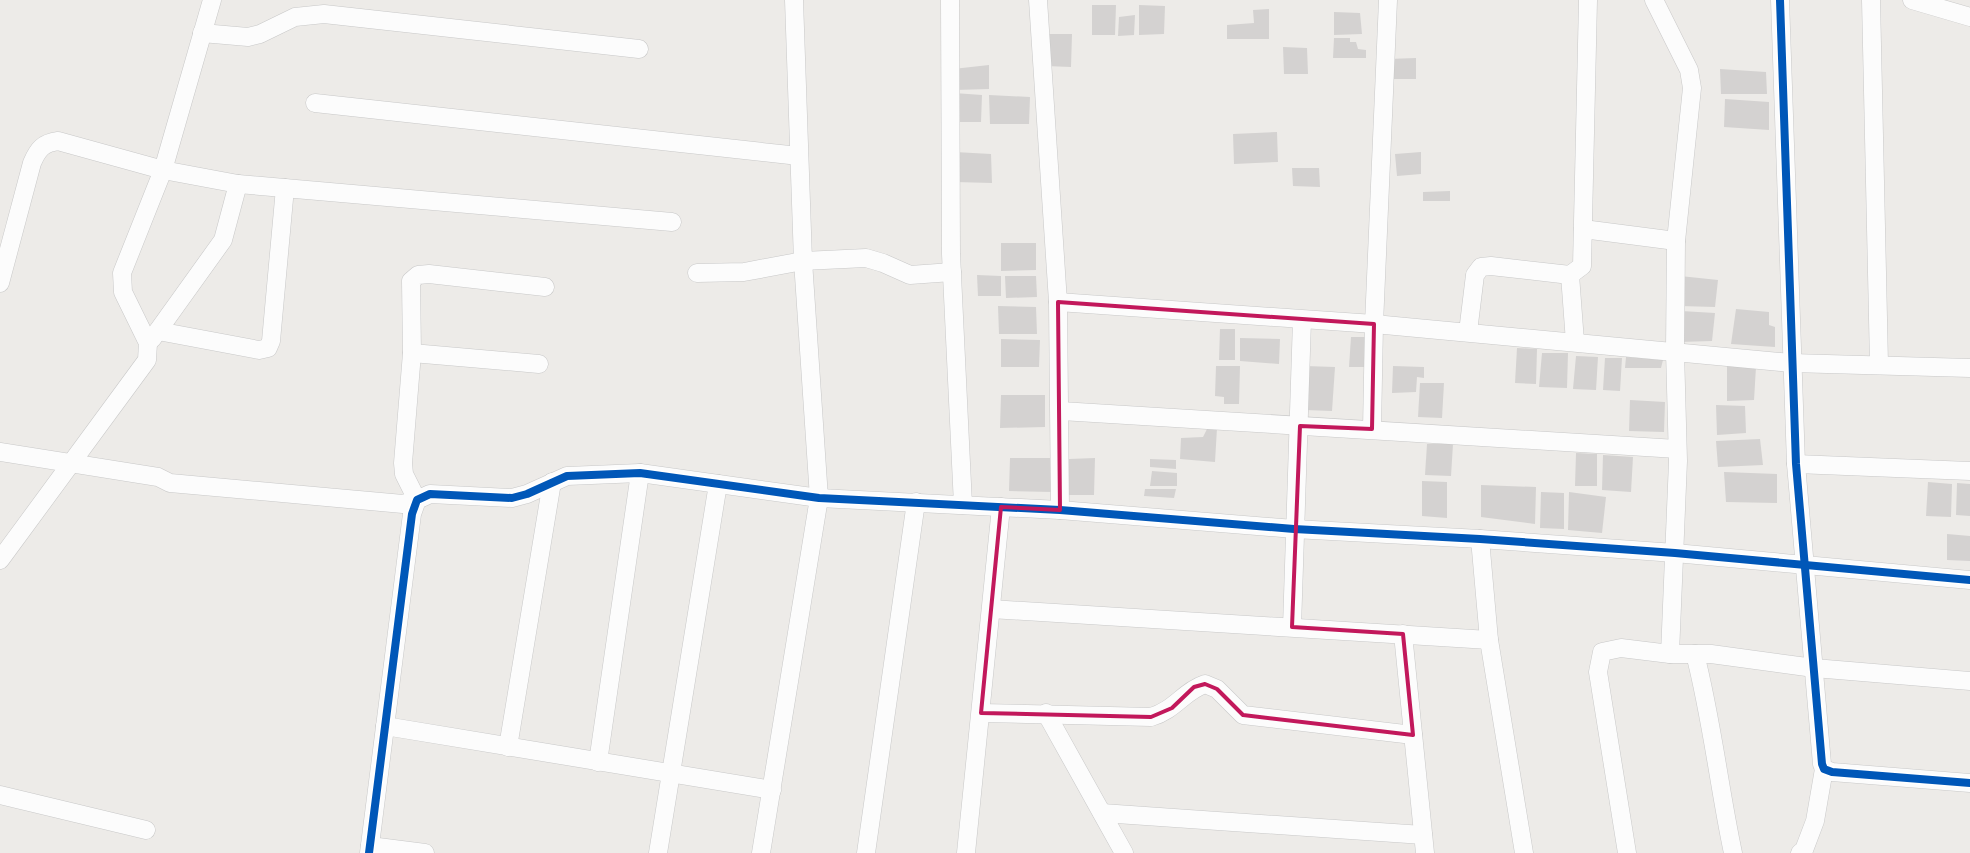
<svg xmlns="http://www.w3.org/2000/svg" width="1970" height="853" viewBox="0 0 1970 853" font-family="'Sofia Sans Condensed',sans-serif">
	<style>
		.building { fill: #d4d2d1 }
		.lines { fill: none; stroke-linecap: round; stroke-linejoin: round }
		.minor-casing { stroke: #c8c8c8; stroke-width: 19 }
		.minor { stroke: #fcfcfc; stroke-width: 18 }
		.cycleway-casing { stroke: #fff; stroke-width: 11 }
		.cycleway { stroke: #0057b8; stroke-width: 8 }
		.marked { fill: none; stroke: #c2185b; stroke-width: 4; stroke-linejoin: round }
	</style>
	<rect width="100%" height="100%" fill="#edebe8"/>
	<g class="building">
		<polygon points="1092,5 1116,5 1115,35 1092,35"/>
		<polygon points="1139,5 1165,6 1164,34 1139,35"/>
		<polygon points="1269,9 1269,39 1227,39 1227,25 1254,23 1253,10"/>
		<polygon points="1334,12 1360,13 1362,34 1334,35"/>
		<polygon points="1135,15 1134,35 1118,36 1119,17"/>
		<polygon points="1045,34 1072,34 1071,67 1046,66"/>
		<polygon points="1334,38 1350,38 1350,42 1356,42 1358,49 1366,50 1366,58 1333,58"/>
		<polygon points="1283,47 1307,48 1308,74 1284,74"/>
		<polygon points="1416,58 1416,79 1388,79 1388,59"/>
		<polygon points="989,65 989,89 955,90 953,69"/>
		<polygon points="1720,69 1766,72 1767,94 1721,94"/>
		<polygon points="954,93 982,95 981,122 954,122"/>
		<polygon points="989,95 1030,97 1029,124 990,124"/>
		<polygon points="1725,99 1769,102 1769,130 1724,127"/>
		<polygon points="1277,132 1278,162 1234,164 1233,134"/>
		<polygon points="955,152 991,154 992,183 955,182"/>
		<polygon points="1421,152 1421,174 1397,176 1395,154"/>
		<polygon points="1292,168 1319,168 1320,187 1293,186"/>
		<polygon points="1450,191 1450,201 1423,201 1423,192"/>
		<polygon points="1001,243 1036,243 1036,270 1001,271"/>
		<polygon points="977,275 1001,276 1001,296 978,296"/>
		<polygon points="1005,276 1036,276 1037,297 1006,298"/>
		<polygon points="1680,276 1718,280 1715,307 1680,306"/>
		<polygon points="998,306 1036,307 1037,334 999,334"/>
		<polygon points="1736,309 1769,312 1769,325 1775,327 1775,347 1731,344"/>
		<polygon points="1681,311 1715,313 1712,341 1679,342"/>
		<polygon points="1220,329 1235,329 1235,360 1219,360"/>
		<polygon points="1351,337 1370,337 1369,367 1349,367"/>
		<polygon points="1240,338 1280,339 1279,364 1240,361"/>
		<polygon points="1001,339 1040,340 1039,367 1001,367"/>
		<polygon points="1517,348 1537,349 1536,384 1515,383"/>
		<polygon points="1542,353 1568,353 1567,388 1539,387"/>
		<polygon points="1576,356 1598,357 1596,390 1573,389"/>
		<polygon points="1626,357 1663,360 1661,368 1625,368"/>
		<polygon points="1605,358 1622,358 1620,391 1603,390"/>
		<polygon points="1216,366 1240,366 1239,404 1224,404 1224,397 1215,396"/>
		<polygon points="1305,366 1335,367 1332,411 1305,410"/>
		<polygon points="1393,366 1424,367 1424,378 1417,377 1416,392 1392,393"/>
		<polygon points="1727,366 1756,367 1754,400 1727,401"/>
		<polygon points="1420,383 1444,383 1442,418 1418,417"/>
		<polygon points="1001,395 1045,395 1045,427 1000,428"/>
		<polygon points="1630,400 1665,402 1664,432 1629,431"/>
		<polygon points="1716,405 1745,406 1746,433 1717,435"/>
		<polygon points="1208,427 1217,428 1215,462 1180,459 1181,438 1203,437"/>
		<polygon points="1760,439 1763,465 1718,467 1716,441"/>
		<polygon points="1427,444 1453,444 1451,476 1425,475"/>
		<polygon points="1576,453 1597,454 1597,486 1575,486"/>
		<polygon points="1603,455 1633,457 1631,492 1602,490"/>
		<polygon points="1010,458 1053,458 1053,492 1009,491"/>
		<polygon points="1095,458 1094,495 1067,495 1069,459"/>
		<polygon points="1150,459 1176,460 1176,469 1150,467"/>
		<polygon points="1152,471 1177,473 1177,486 1150,486"/>
		<polygon points="1724,472 1777,474 1777,503 1726,502"/>
		<polygon points="1422,481 1447,482 1447,518 1422,516"/>
		<polygon points="1928,482 1952,484 1951,517 1926,516"/>
		<polygon points="1957,483 1970,484 1970,516 1956,515"/>
		<polygon points="1481,485 1536,487 1535,524 1481,517"/>
		<polygon points="1145,489 1176,489 1174,498 1144,496"/>
		<polygon points="1541,492 1564,493 1564,529 1540,528"/>
		<polygon points="1569,492 1606,497 1602,533 1568,530"/>
		<polygon points="1947,534 1970,536 1970,561 1947,560"/>
	</g>
	<g class="lines">
		<defs>
			<g id="minor">
				<polyline points="950,0 951,254 963,505"/>
				<polyline points="1038,0 1058,302 1060,510"/>
				<polyline points="1654,0 1689,70 1692,88 1676,241 1675,351 1678,461 1670,654"/>
				<polyline points="1780,0 1796,464 1822,764 1824,769 1832,772 1970,783"/>
				<polyline points="1871,0 1879,364"/>
				<polyline points="1912,0 1970,17"/>
				<polyline points="202,33 248,37 260,34 295,17 324,14 639,49"/>
				<polyline points="315,103 799,156"/>
				<polyline points="1583,229 1676,241"/>
				<polyline points="697,273 744,272 803,261 866,258 883,263 910,275 952,272"/>
				<polyline points="1570,275 1575,342"/>
				<path d="M 0,283 L 32,163 C 38,149 43,143 58,141 L 163,170 L 238,184 L 672,222"/>
				<polyline points="1058,302 1374,324 1791,363 1970,368"/>
				<polyline points="158,331 259,350 268,348 271,341 285,188"/>
				<polyline points="1468,332 1475,275 1481,267 1491,266 1570,275 1582,266 1588,0"/>
				<polyline points="152,339 223,240 238,184"/>
				<polyline points="412,353 539,364"/>
				<polyline points="1061,411 1677,449"/>
				<polyline points="1372,429 1374,324 1388,0"/>
				<polyline points="0,452 158,477 170,483 403,504 417,500 404,474 403,463 412,353 411,281 418,275 429,274 545,287"/>
				<polyline points="1796,464 1970,471"/>
				<polyline points="1480,539 1489,640 1524,853"/>
				<polyline points="0,560 147,360 148,343 123,292 122,273 163,170 212,0"/>
				<polyline points="991,609 1489,640"/>
				<polyline points="1292,627 1302,320"/>
				<polyline points="1403,634 1425,853"/>
				<path d="M 1695,654 C 1712,720 1719,787 1733,853"/>
				<path d="M 981,713 L 1151,717 C 1175,710 1184,691 1205,684 L 1217,689 L 1243,715 L 1413,735"/>
				<polyline points="1046,713 1124,853"/>
				<polyline points="385,726 772,790"/>
				<polyline points="508,747 552,482"/>
				<polyline points="598,762 640,473"/>
				<polyline points="0,795 146,830"/>
				<polyline points="1102,813 1423,835"/>
				<polyline points="370,846 425,853"/>
				<polyline points="369,853 412,514 417,500 430,494 512,498 527,494 567,476 640,473 819,498 1060,510 1294,529 1480,539 1675,553 1970,580"/>
				<polyline points="658,853 718,484"/>
				<polyline points="761,853 819,498 803,261 794,0"/>
				<polyline points="866,853 916,502"/>
				<polyline points="966,853 1001,507"/>
				<polyline points="1627,853 1598,672 1602,652 1621,648 1670,654 1711,654 1814,668 1970,681"/>
				<polyline points="1800,853 1804,850 1815,821 1824,769"/>
			</g>
		</defs>
		<use href="#minor" class="minor-casing"/>
		<use href="#minor" class="minor"/>
		<defs>
			<g id="cycleway">
				<polyline points="1780,0 1796,464 1822,764 1824,769 1832,772 1970,783"/>
				<polyline points="369,853 412,514 417,500 430,494 512,498 527,494 567,476 640,473 819,498 1060,510 1294,529 1480,539 1675,553 1970,580"/>
			</g>
		</defs>
		<use href="#cycleway" class="cycleway-casing"/>
		<use href="#cycleway" class="cycleway"/>
	</g>
	<path class="marked" d="M 1058,302 L 1374,324 L 1372,429 L 1300,426 L 1292,627 L 1403,634 L 1413,735 L 1243,715 L 1217,689 L 1205,684 L 1194,687 L 1172,708 L 1151,717 L 981,713 L 1001,507 L 1060,510 Z"/>
</svg>
